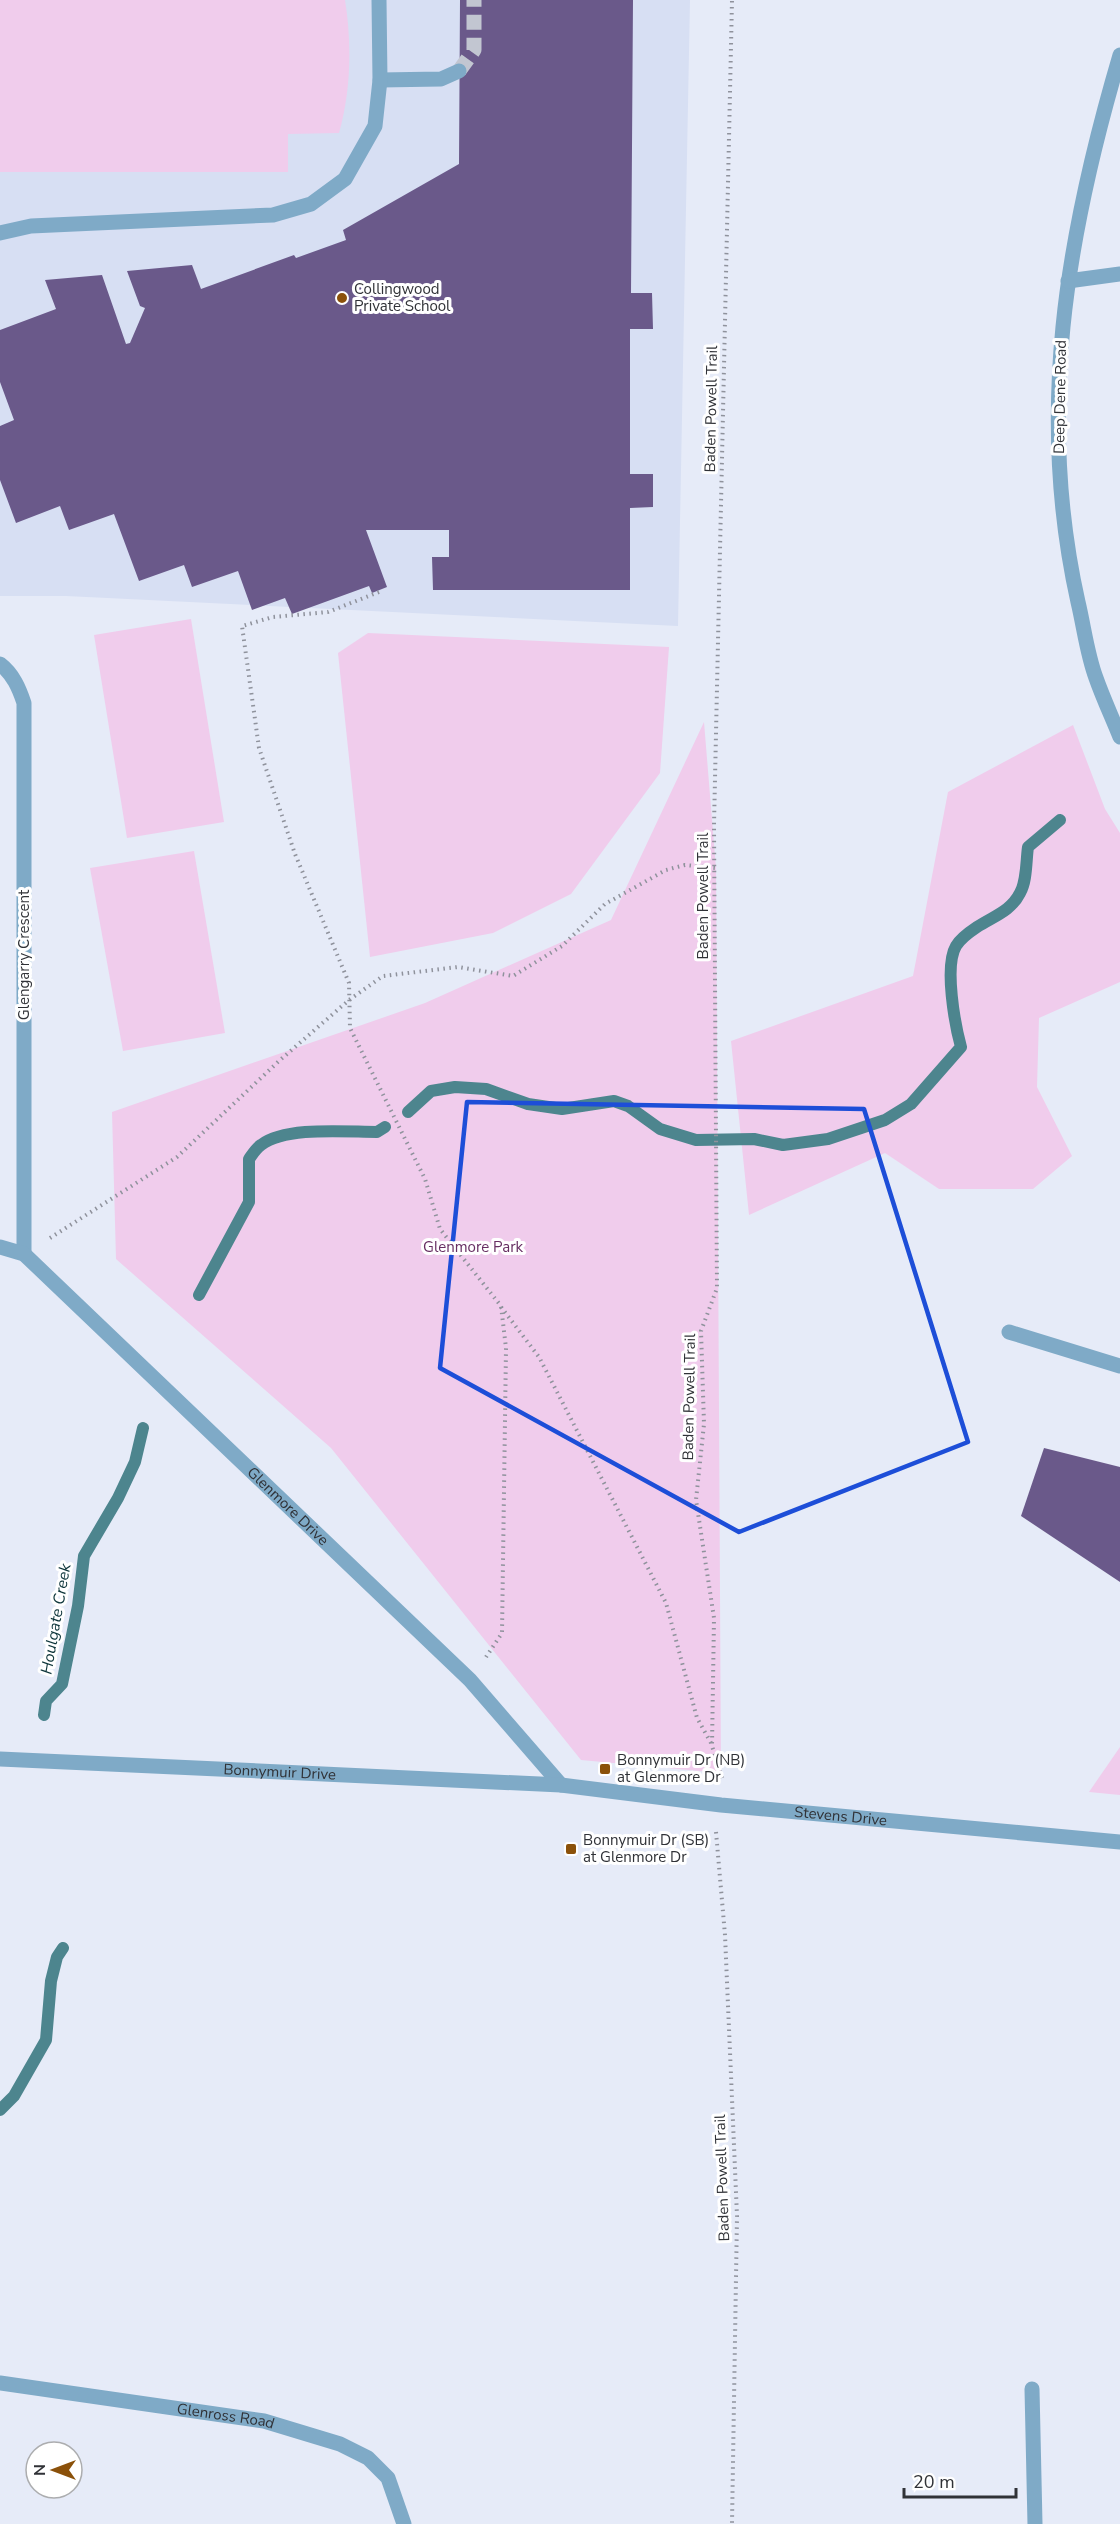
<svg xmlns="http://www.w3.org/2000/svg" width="1120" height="2524" viewBox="0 0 1120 2524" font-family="'Nunito Sans',sans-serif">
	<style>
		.built { fill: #d7dff3 }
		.green { fill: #f0ccec }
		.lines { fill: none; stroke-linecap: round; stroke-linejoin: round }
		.stream { stroke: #4d858e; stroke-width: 12 }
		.building { fill: #6a598a }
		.minor-tunnel { stroke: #c2c6d1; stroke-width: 15; stroke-dasharray: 15 8; stroke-linecap: butt }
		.path { stroke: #8f929c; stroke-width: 4; stroke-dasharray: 1.5 4.5; stroke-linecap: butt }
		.minor { stroke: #7faac7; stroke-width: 15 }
		.marked { fill: none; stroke: #1d4ed8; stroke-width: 4.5; stroke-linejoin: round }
		.poi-dot { fill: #8b510a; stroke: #fff; stroke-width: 2 }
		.labels { text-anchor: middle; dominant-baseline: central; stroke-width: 6; stroke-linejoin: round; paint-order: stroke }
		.poi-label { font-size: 15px; fill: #303237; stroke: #fff; text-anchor: start }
		.street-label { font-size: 15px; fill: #303237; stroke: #fff }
		.park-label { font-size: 15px; fill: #672e62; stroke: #fff }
		.water-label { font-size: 16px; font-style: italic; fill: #0c3439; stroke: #fff }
	</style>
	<rect width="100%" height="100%" fill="#e6ebf8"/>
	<polygon class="built" points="0,0 690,0 678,626 66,596 0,596"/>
	<g class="green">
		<path d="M 0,0 L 345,0 C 352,43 351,91 339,133 L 288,134 L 288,172 L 0,172 Z"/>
		<polygon points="191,619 224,822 127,838 94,635"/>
		<polygon points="368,633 669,647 660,773 571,894 493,933 370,957 338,653"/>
		<polygon points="704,722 716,868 721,1773 581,1760 331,1448 116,1259 112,1112 425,1003 611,920"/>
		<polygon points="1073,725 1105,809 1120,833 1120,982 1039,1018 1037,1087 1072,1156 1033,1189 939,1189 885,1153 749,1215 731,1041 913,976 948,792"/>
		<polygon points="194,851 225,1033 123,1051 90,868"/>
		<polygon points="1120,1747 1120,1795 1089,1792"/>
	</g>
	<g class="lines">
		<g class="stream">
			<path d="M 408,1112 L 431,1091 L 455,1087 L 486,1089 L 528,1104 L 562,1109 L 614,1101 L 628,1106 L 660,1129 L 696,1140 L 754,1139 L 783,1145 L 828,1139 L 885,1120 L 911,1104 L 961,1047 C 955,1025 944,966 956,946 C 960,939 971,931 977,927 C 994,916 1011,911 1020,893 C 1027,881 1026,861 1028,847 L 1060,820"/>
			<path d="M 199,1295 L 249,1202 L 249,1159 C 252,1155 256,1148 261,1145 C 286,1126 346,1132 377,1132 L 385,1127"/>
			<polyline points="44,1715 46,1701 62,1684 78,1606 84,1556 118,1498 135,1462 143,1428"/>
			<polyline points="0,2110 14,2096 46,2040 51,1981 57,1957 63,1948"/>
		</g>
	</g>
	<g class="building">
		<polygon points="460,0 633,0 631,293 652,293 653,329 630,329 630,474 653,474 653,507 630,508 630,590 433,590 432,557 449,557 449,530 366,530 387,587 372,593 369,586 292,614 285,598 252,610 238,571 192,587 184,565 139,581 114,514 69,530 60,506 16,523 0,480 0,426 14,420 0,382 0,330 56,309 45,280 102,275 126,344 130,343 145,308 140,306 127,271 192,265 201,289 294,255 296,258 346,240 343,230 459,164"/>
		<polygon points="1044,1448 1120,1467 1120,1582 1021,1516"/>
	</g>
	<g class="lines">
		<polyline class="minor-tunnel" points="459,71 474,50 474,0"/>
		<g class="path">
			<polyline points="379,592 328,612 273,617 242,626 259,748 295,854 349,983 350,1028 425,1179 440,1229 501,1306 506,1348 502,1633 486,1657"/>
			<polyline points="50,1238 177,1157 279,1061 349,1000 383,976 458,967 513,976 562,946 605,904 666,870 685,865 716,868"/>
			<polyline points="501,1307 539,1357 666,1603 697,1718 711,1743"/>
			<polyline points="722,1778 712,1746 714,1618 696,1500 704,1424 701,1331 717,1288 714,825 732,0"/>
			<polyline points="716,1832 725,1935 737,2216 732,2524"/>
		</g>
		<g class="minor">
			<path d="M 1120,55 C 1066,238 1036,414 1078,602 C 1084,627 1087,654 1096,678 C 1103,698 1112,717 1120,737"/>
			<polyline points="380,80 441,79 459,71"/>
			<polyline points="0,233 31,226 273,215 311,204 345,179 375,126 380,80 379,0"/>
			<polyline points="1068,281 1120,274"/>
			<path d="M 0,664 C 13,674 19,688 24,703 L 24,1254"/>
			<path id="s1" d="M 0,1247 L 24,1254 L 470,1680 L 561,1785"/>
			<polyline points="1009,1332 1120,1366"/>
			<path id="s2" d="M 0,1759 L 561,1785 L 721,1805 L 1120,1842"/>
			<path id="s3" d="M 0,2383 L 264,2421 L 340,2444 L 368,2458 L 388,2478 L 404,2524"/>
			<polyline points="1032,2389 1035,2524"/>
		</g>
	</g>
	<path class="marked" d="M 467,1102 L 864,1109 L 968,1442 L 739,1532 L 440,1368 Z"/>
	<g class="poi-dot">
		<circle cx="342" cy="298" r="6"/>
		<rect x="599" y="1763" width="12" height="12" rx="3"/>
		<rect x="565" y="1843" width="12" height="12" rx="3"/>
	</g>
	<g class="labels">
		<g class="poi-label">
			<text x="354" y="289">Collingwood<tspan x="354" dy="17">Private School</tspan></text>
			<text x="617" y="1760">Bonnymuir Dr (NB)<tspan x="617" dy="17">at Glenmore Dr</tspan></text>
			<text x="583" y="1840">Bonnymuir Dr (SB)<tspan x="583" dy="17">at Glenmore Dr</tspan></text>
		</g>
		<g class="street-label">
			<text transform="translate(1060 397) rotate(-89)">Deep Dene Road</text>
			<text transform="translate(711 409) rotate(-89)">Baden Powell Trail</text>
			<text transform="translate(703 896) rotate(-90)">Baden Powell Trail</text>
			<text transform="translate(24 955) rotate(-90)">Glengarry Crescent</text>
			<text transform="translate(689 1397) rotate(-89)">Baden Powell Trail</text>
			<text stroke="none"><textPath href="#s1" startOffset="390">Glenmore Drive</textPath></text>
			<text stroke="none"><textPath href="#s2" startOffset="280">Bonnymuir Drive</textPath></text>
			<text stroke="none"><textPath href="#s2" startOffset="843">Stevens Drive</textPath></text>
			<text transform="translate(722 2178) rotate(-92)">Baden Powell Trail</text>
			<text stroke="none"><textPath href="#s3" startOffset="228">Glenross Road</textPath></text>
		</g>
		<g class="park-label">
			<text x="473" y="1247">Glenmore Park</text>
		</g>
		<g class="water-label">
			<text transform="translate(56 1619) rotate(-80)">Houlgate Creek</text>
		</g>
	</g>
	<g transform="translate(54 2470) rotate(270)"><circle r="28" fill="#ffffff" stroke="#acadaf" stroke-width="1.5"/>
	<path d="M0-4.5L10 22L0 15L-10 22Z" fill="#8b510a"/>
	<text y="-9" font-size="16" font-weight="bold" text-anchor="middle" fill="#303237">N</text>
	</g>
	<path d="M904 2488v9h112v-9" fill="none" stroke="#303237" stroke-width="3"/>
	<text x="913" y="2488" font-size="18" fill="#303237" stroke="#ffffff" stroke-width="4.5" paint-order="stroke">20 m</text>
</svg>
